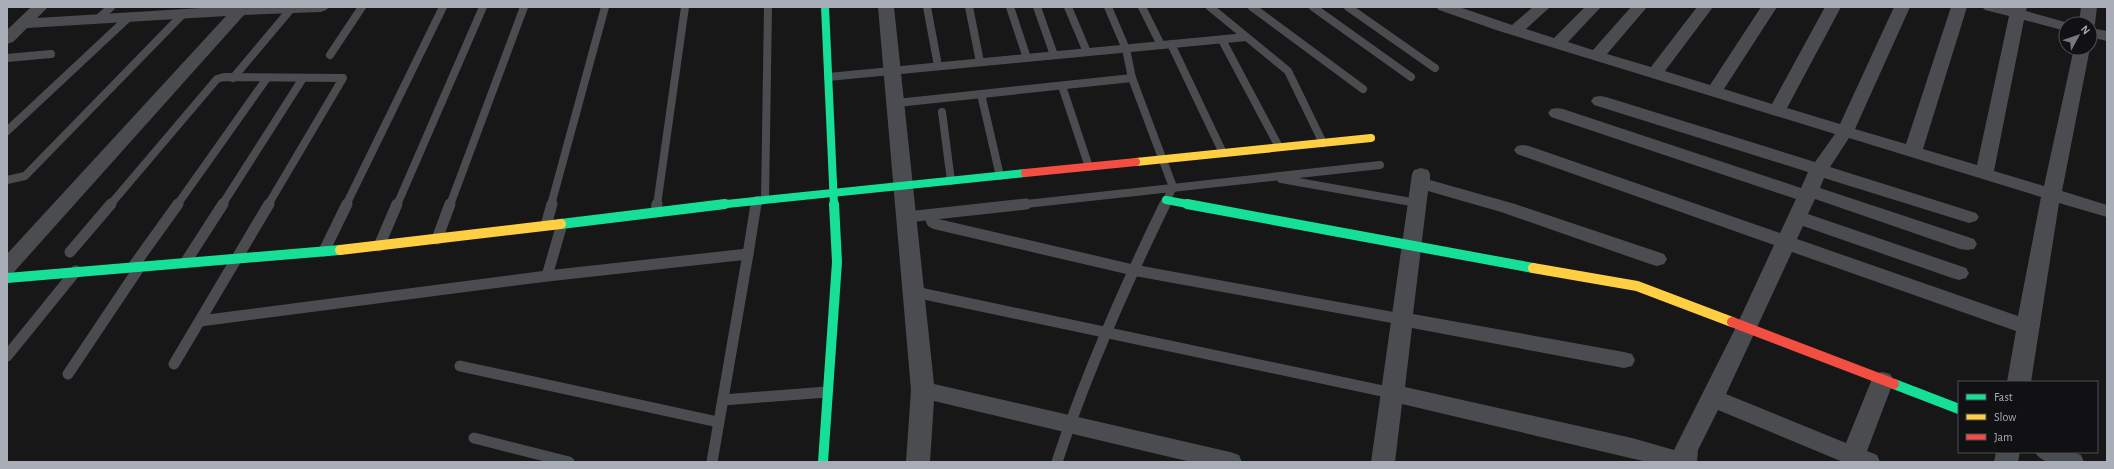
<svg xmlns="http://www.w3.org/2000/svg" width="2114" height="469" viewBox="0 0 2114 469" font-family="'Alegreya Sans',sans-serif">
	<style>
		.lines { fill: none; stroke-linecap: round; stroke-linejoin: round }
		.lane-far1 { stroke: #4b4c50; stroke-width: 8 }
		.lane { stroke: #4b4c50; stroke-width: 11 }
		.street { fill: #4b4c50; fill-rule: evenodd }
		.fast-far1 { stroke: #16e098; stroke-width: 8 }
		.fast { stroke: #16e098; stroke-width: 10 }
		.slow-far1 { stroke: #ffcf43; stroke-width: 8 }
		.slow { stroke: #ffcf43; stroke-width: 10 }
		.jam-far1 { stroke: #f24e42; stroke-width: 8 }
		.jam { stroke: #f24e42; stroke-width: 10 }
	</style>
	<rect width="100%" height="100%" fill="#171717"/>
	<g class="lines">
		<g class="lane-far1">
			<polyline points="927,7 938,66"/>
			<polyline points="969,7 980,62"/>
			<polyline points="1010,7 1027,58"/>
			<polyline points="1037,7 1054,55"/>
			<polyline points="1068,7 1087,52"/>
			<polyline points="1108,7 1126,49 1132,78 1173,187 1164,205"/>
			<polyline points="1142,7 1161,45"/>
			<polyline points="1210,7 1288,71 1323,143"/>
			<polyline points="1252,7 1363,89"/>
			<polyline points="1313,7 1411,77"/>
			<polyline points="1348,7 1435,68"/>
			<polyline points="98,19 111,7"/>
			<polyline points="1222,40 1279,147"/>
			<polyline points="1171,44 1223,153"/>
			<polyline points="330,55 362,7"/>
			<polyline points="7,58 51,54"/>
			<polyline points="828,77 1246,37"/>
			<polyline points="233,78 291,9"/>
			<polyline points="1062,86 1089,167"/>
			<polyline points="981,94 1000,176"/>
			<polyline points="897,103 1132,78"/>
			<polyline points="942,112 951,181"/>
			<polyline points="7,131 129,17"/>
			<polyline points="1281,179 1417,203"/>
			<polyline points="7,180 25,176 184,13"/>
			<polyline points="765,199 768,7"/>
			<polyline points="110,205 217,79 224,77 343,78 268,205"/>
			<polyline points="177,205 267,78"/>
			<polyline points="222,205 303,78"/>
			<polyline points="346,205 443,7"/>
			<polyline points="397,205 483,7"/>
			<polyline points="450,205 524,7"/>
			<polyline points="551,205 605,7"/>
			<polyline points="657,205 685,7"/>
			<polyline points="756,205 757,200"/>
			<polyline points="1017,205 1380,165"/>
		</g>
		<g class="lane">
			<polyline points="656,212 657,204"/>
			<polyline points="929,215 932,222 936,224 1133,270 1401,319"/>
			<polyline points="907,217 1026,204"/>
			<polyline points="546,225 552,204"/>
			<polyline points="437,239 450,204"/>
			<polyline points="379,246 397,204"/>
			<polyline points="324,251 347,204"/>
			<polyline points="70,252 111,204"/>
			<polyline points="185,263 223,204"/>
			<polyline points="132,268 178,204"/>
			<polyline points="547,276 562,224"/>
			<polyline points="915,292 1392,393"/>
			<polyline points="200,321 547,276 748,254 756,204"/>
			<polyline points="7,356 76,271"/>
			<polyline points="174,364 269,204"/>
			<polyline points="460,366 718,422"/>
			<polyline points="68,374 139,268"/>
			<polyline points="723,400 827,392"/>
			<polyline points="474,438 569,462"/>
			<polyline points="712,462 748,254"/>
			<path d="M 1057,462 C 1086,374 1124,288 1165,204"/>
		</g>
		<g class="street">
			<polygon points="31,7 48,7 37,18 217,7 329,7 326,10 321,12 244,15 14,272 7,274 7,254 226,16 27,28 13,42 7,44 7,30"/>
			<polygon points="878,7 894,7 934,384 1230,452 1239,455 1242,462 1191,462 934,401 930,462 906,462 911,390"/>
			<path d="M 1436,7 L 1459,7 L 1512,25 L 1533,7 L 1550,7 L 1526,29 L 1554,38 L 1585,7 L 1601,7 L 1568,42 L 1593,50 L 1631,7 L 1647,7 L 1607,54 L 1651,67 L 1697,7 L 1713,7 L 1665,71 L 1710,85 L 1761,7 L 1777,7 L 1724,89 L 1772,104 L 1825,7 L 1841,7 L 1787,108 L 1840,124 L 1894,7 L 1910,7 L 1855,129 L 1906,144 L 1951,7 L 1967,7 L 1923,149 L 1977,165 L 2009,16 L 1985,10 L 1982,7 L 2027,7 L 2026,11 L 2072,24 L 2066,24 L 2066,31 L 2024,20 L 1994,171 L 2044,186 L 2074,48 L 2090,48 L 2062,191 L 2107,205 L 2107,217 L 2059,203 L 2031,382 L 2007,382 L 2016,331 L 1792,252 L 1726,394 L 1846,443 L 1874,374 L 1882,372 L 1890,374 L 1894,380 L 1867,451 L 1877,455 L 1880,462 L 1843,462 L 1718,410 L 1698,450 L 1697,462 L 1647,462 L 1402,404 L 1395,462 L 1371,462 L 1412,174 L 1414,170 L 1421,168 L 1428,170 L 1430,174 L 1430,180 L 1515,204 L 1664,254 L 1667,259 L 1664,264 L 1657,266 L 1650,264 L 1501,212 L 1428,191 L 1413,314 L 1624,352 L 1632,354 L 1635,360 L 1632,366 L 1624,368 L 1412,328 L 1405,387 L 1632,438 L 1674,450 L 1736,327 L 1774,245 L 1517,154 L 1514,150 L 1517,146 L 1523,145 L 1529,146 L 1780,233 L 1796,199 L 1551,117 L 1548,113 L 1551,109 L 1557,108 L 1563,109 L 1801,188 L 1808,172 L 1594,105 L 1591,101 L 1594,97 L 1600,96 L 1606,97 L 1815,162 L 1835,134 L 1499,31 L 1439,10 ZM 1849,138 L 2041,197 L 2018,316 L 1797,239 L 1803,226 L 1952,278 L 1959,280 L 1966,278 L 1969,273 L 1966,268 L 1808,214 L 1815,199 L 1960,249 L 1967,250 L 1974,249 L 1977,244 L 1974,239 L 1820,188 L 1824,178 L 1969,223 L 1976,221 L 1979,217 L 1976,213 L 1830,167 Z"/>
			<polygon points="2081,7 2097,7 2095,24 2091,28 2107,31 2107,41 2090,37 2090,24 2079,24"/>
			<polygon points="1996,452 2020,452 2018,462 1994,462"/>
			<path d="M 2035,452 L 2073,452 L 2081,455 L 2084,462 C 2069,462 2043,468 2035,452 Z"/>
		</g>
		<g class="fast-far1">
			<polyline points="825,7 834,205"/>
			<polyline points="1166,200 1193,205"/>
			<polyline points="717,205 1025,173"/>
		</g>
		<g class="fast">
			<polyline points="1187,204 1533,268"/>
			<polyline points="561,224 725,204"/>
			<polyline points="7,278 340,250"/>
			<polyline points="1894,384 1959,409"/>
			<polyline points="823,462 837,262 834,204"/>
		</g>
		<polyline class="slow-far1" points="1136,162 1371,138"/>
		<g class="slow">
			<polyline points="340,250 561,224"/>
			<polyline points="1533,268 1637,286 1732,322"/>
		</g>
		<polyline class="jam-far1" points="1025,173 1136,162"/>
		<polyline class="jam" points="1732,322 1894,384"/>
	</g>
	<rect width="2114" height="469" fill="none" stroke="#a8adb8" stroke-width="16"/>
	<rect x="1958" y="381" width="140" height="72" fill="#111113" stroke="#4d4f55"/>
	<rect x="1966" y="394" width="20" height="6" fill="#16e098" stroke="#4d4f55"/>
	<text x="1994" y="401" font-size="12" fill="#a8adb8">Fast</text>
	<rect x="1966" y="414" width="20" height="6" fill="#ffcf43" stroke="#4d4f55"/>
	<text x="1994" y="421" font-size="12" fill="#a8adb8">Slow</text>
	<rect x="1966" y="434" width="20" height="6" fill="#f24e42" stroke="#4d4f55"/>
	<text x="1994" y="441" font-size="12" fill="#a8adb8">Jam</text>
	<g transform="translate(2078 36) rotate(50)"><circle r="19" fill="#111113" stroke="#4d4f55"/>
	<path d="M0-3L7 15L0 10L-7 15Z" fill="#757880"/>
	<text y="-6" font-size="11" font-weight="bold" text-anchor="middle" fill="#a8adb8">N</text>
	</g>
</svg>
